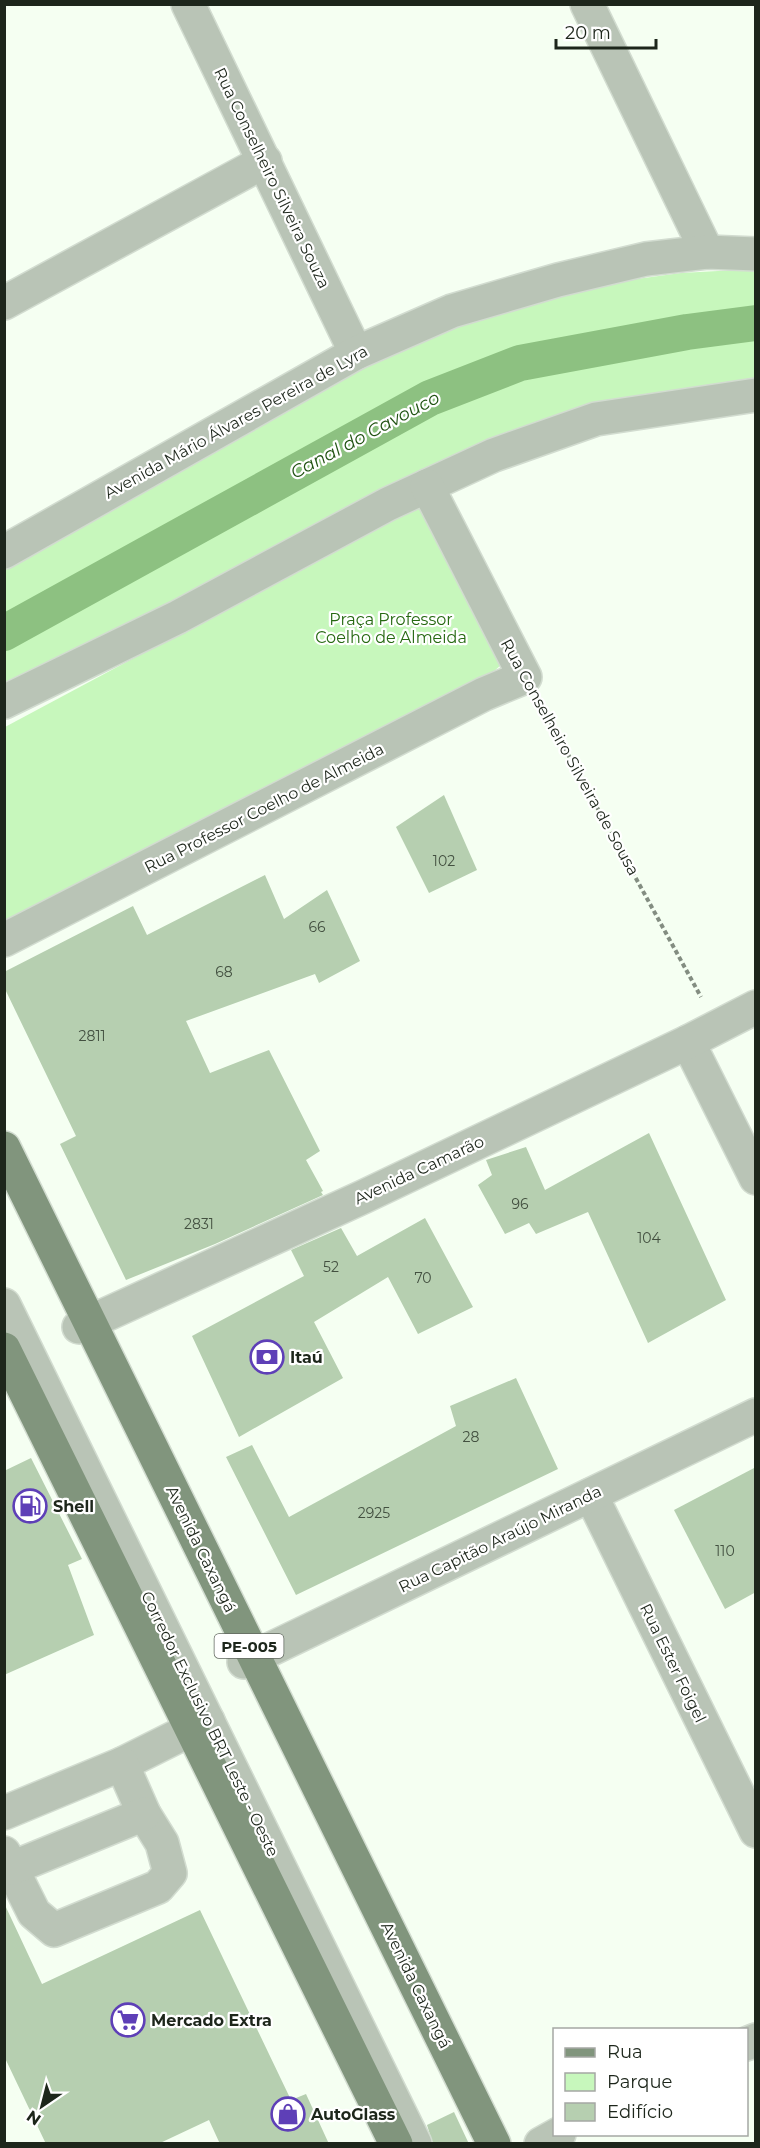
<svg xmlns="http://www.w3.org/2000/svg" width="760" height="2148" viewBox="0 0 760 2148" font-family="Montserrat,sans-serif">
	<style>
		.green { fill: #c7f7bc }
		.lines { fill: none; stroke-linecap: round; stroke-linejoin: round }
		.canal { stroke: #8dc181; stroke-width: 36 }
		.building { fill: #b6cfb0 }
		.minor-casing { stroke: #d2dcd0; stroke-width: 36 }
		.major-casing { stroke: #d2dcd0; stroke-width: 36 }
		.path { stroke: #838d81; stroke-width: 4; stroke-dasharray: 4.5 3; stroke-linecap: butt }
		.minor { stroke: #b9c4b6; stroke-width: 33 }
		.major { stroke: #81957d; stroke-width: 33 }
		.labels { text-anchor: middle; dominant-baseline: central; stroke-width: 4.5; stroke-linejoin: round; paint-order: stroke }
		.number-label { font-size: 14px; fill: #435040 }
		.shield { fill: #fff; stroke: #61675f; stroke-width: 1.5 }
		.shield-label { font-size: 15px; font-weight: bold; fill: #1d261b }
		.street-label { font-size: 16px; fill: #1d261b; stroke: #fff }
		.park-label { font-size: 16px; fill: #266911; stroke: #fff }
		.poi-label { font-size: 16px; font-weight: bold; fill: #1d261b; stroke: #fff; text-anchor: start }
		.water-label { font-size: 18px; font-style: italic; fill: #205212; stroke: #fff }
	</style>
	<rect width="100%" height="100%" fill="#f5fff2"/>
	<g class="green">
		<polygon points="755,269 755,388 589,414 5,693 5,559 394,347 585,286 681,273"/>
		<polygon points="422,504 502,664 479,685 5,920 5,727"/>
	</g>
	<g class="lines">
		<polyline class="canal" points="4,633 430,398 520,363 687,332 756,323"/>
	</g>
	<g class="building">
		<polygon points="444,795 477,870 429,893 396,827"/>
		<polygon points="265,875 284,919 327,890 360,961 319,983 315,974 186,1021 210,1073 269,1050 320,1151 306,1160 323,1191 321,1192 323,1195 215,1244 126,1280 60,1144 76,1136 4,987 4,972 133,906 147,935"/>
		<polygon points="649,1133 726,1300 648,1343 588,1212 536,1234 529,1223 505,1234 478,1185 492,1175 486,1160 526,1147 545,1190"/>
		<polygon points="425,1218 473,1307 418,1334 388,1277 314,1322 343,1378 239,1437 192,1336 304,1276 291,1250 341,1228 357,1256"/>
		<polygon points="516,1378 558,1469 296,1595 226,1457 252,1445 289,1517 456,1426 450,1406"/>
		<polygon points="31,1458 82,1559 68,1565 94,1635 4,1675 4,1471"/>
		<polygon points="756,1467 756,1592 725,1609 674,1510"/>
		<polygon points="4,1903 42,1984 200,1910 291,2100 306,2094 329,2144 220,2144 209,2120 158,2144 46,2144 4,2056"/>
		<polygon points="454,2112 469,2144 433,2144 427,2125"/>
	</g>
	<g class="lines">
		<defs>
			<g id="minor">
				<polyline points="188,4 356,353"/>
				<polyline points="587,4 707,252"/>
				<polyline points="4,303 265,161"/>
				<polyline points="4,552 356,353 452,311 558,280 646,259 707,252 756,254"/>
				<polyline points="4,702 178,617 388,504 494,455 596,419 756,395"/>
				<polyline points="4,940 484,694 525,677 427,486"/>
				<polyline points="688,1042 756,1178"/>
				<polyline points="4,1305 415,2144"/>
				<polyline points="79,1327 363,1197 688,1042 756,1007"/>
				<polyline points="591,1495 756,1831"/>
				<polyline points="244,1662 756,1415"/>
				<polyline points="122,1764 208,1721"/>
				<polyline points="4,1813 122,1764 144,1814 162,1843 170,1873 158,1887 54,1930 34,1913 4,1853"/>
				<polyline points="12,1868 144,1814"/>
				<polyline points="746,2044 756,2040"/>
				<polyline points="541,2144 559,2134"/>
			</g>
			<g id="major">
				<polyline points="4,1148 494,2144"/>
				<polyline points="4,1349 396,2144"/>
			</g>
		</defs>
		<use href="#minor" class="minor-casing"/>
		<use href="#major" class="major-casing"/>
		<polyline class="path" points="542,707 701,997"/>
		<use href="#minor" class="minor"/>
		<use href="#major" class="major"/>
	</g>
	<defs>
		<symbol id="bank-ring" viewBox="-11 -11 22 22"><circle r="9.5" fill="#fff" stroke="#5e3fb7" stroke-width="1.5"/><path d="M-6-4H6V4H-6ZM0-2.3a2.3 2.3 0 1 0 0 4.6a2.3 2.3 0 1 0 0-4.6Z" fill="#5e3fb7"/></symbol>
		<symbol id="fuel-ring" viewBox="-11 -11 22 22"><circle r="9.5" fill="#fff" stroke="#5e3fb7" stroke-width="1.5"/><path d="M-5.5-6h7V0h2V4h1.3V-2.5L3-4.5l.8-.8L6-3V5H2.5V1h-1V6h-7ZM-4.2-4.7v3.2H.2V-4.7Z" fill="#5e3fb7"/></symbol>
		<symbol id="supermarket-ring" viewBox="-11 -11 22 22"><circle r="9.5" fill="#fff" stroke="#5e3fb7" stroke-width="1.5"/><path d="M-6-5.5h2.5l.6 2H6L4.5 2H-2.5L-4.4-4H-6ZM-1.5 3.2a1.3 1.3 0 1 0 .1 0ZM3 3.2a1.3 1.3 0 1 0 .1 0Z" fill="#5e3fb7"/></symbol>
		<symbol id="shop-ring" viewBox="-11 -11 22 22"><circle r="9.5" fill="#fff" stroke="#5e3fb7" stroke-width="1.5"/><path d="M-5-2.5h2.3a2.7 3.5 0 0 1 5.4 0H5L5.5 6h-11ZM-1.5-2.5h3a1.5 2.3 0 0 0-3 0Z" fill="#5e3fb7"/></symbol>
	</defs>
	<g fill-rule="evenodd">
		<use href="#bank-ring" x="248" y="1338" width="38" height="38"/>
		<use href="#fuel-ring" x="11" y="1487" width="38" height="38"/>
		<use href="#supermarket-ring" x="109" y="2001" width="38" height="38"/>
		<use href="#shop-ring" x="269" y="2095" width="38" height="38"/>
	</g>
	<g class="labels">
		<g class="number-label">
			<text x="444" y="861">102</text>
			<text x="317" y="927">66</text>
			<text x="224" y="972">68</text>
			<text x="92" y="1036">2811</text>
			<text x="520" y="1204">96</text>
			<text x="199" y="1224">2831</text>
			<text x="649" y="1238">104</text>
			<text x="331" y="1267">52</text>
			<text x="423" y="1278">70</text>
			<text x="471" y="1437">28</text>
			<text x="374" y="1513">2925</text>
			<text x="725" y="1551">110</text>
		</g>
		<rect class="shield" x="214.5" y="1634" width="69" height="24" rx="4.5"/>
		<g class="shield-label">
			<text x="249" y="1646">PE-005</text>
		</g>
		<g class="street-label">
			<text transform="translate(272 178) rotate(64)">Rua Conselheiro Silveira Souza</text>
			<text transform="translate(236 422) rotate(-29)">Avenida Mário Álvares Pereira de Lyra</text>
			<text transform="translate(570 757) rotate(61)">Rua Conselheiro Silveira de Sousa</text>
			<text transform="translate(264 808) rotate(-27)">Rua Professor Coelho de Almeida</text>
			<text transform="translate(419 1170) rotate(-25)">Avenida Camarão</text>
			<text transform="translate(500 1539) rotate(-26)">Rua Capitão Araújo Miranda</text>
			<text transform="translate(201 1549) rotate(64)">Avenida Caxangá</text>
			<text transform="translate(673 1663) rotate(64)">Rua Ester Foigel</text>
			<text transform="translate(210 1724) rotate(64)">Corredor Exclusivo BRT Leste - Oeste</text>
			<text transform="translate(416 1985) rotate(64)">Avenida Caxangá</text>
		</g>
		<g class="park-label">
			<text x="391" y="619">Praça Professor<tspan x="391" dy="18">Coelho de Almeida</tspan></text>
		</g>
		<g class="poi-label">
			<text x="290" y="1357">Itaú</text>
			<text x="53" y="1506">Shell</text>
			<text x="151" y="2020">Mercado Extra</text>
			<text x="311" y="2114">AutoGlass</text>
		</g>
		<g class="water-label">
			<text transform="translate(365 435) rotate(-28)">Canal do Cavouco</text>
		</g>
	</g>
	<rect width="760" height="2148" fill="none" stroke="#1d261b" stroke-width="12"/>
	<rect x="553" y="2028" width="195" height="108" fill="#ffffff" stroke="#a5a8a4" stroke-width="1.5"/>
	<rect x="565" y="2048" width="30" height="9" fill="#81957d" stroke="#a5a8a4" stroke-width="1.5"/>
	<text x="607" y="2058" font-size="18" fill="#1d261b">Rua</text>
	<rect x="565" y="2073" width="30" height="18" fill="#c7f7bc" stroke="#a5a8a4" stroke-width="1.5"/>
	<text x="607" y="2088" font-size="18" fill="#1d261b">Parque</text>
	<rect x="565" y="2103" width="30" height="18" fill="#b6cfb0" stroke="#a5a8a4" stroke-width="1.5"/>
	<text x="607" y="2118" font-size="18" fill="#1d261b">Edifício</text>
	<g transform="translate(42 2106) rotate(215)" stroke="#ffffff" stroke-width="4.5" paint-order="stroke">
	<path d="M0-4.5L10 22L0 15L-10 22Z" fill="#1d261b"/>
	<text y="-9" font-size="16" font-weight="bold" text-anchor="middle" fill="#1d261b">N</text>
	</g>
	<path d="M556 39v9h100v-9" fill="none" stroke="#1d261b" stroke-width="3"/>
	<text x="565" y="39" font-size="18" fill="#1d261b" stroke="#ffffff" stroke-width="4.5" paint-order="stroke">20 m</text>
</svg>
